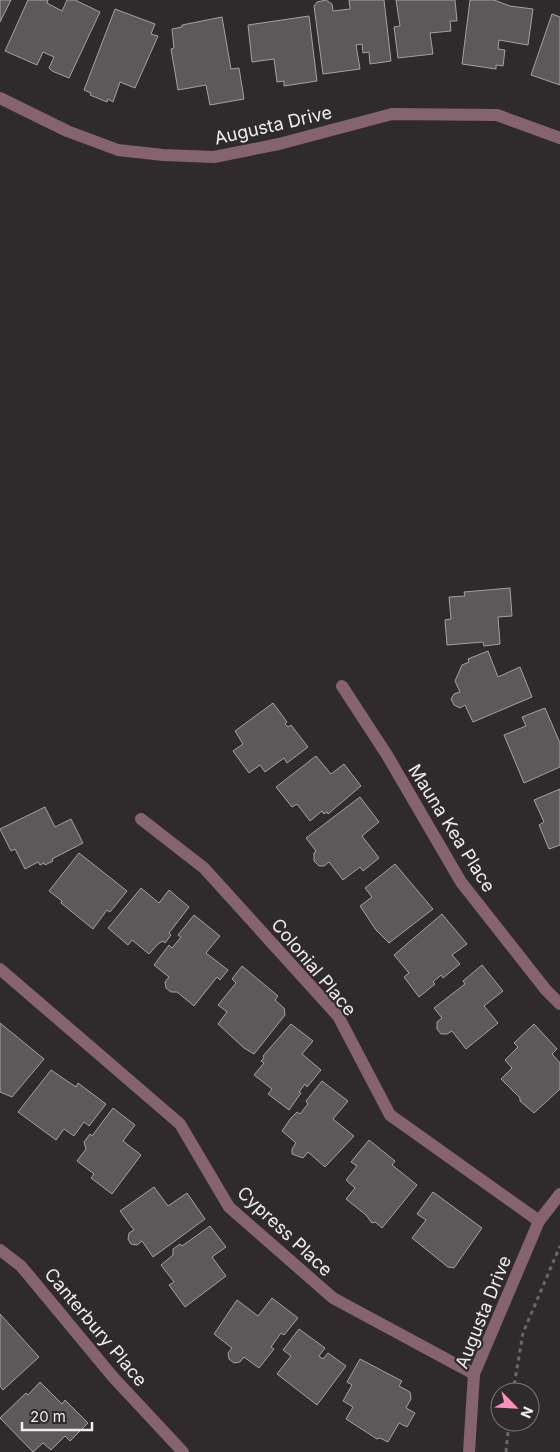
<svg xmlns="http://www.w3.org/2000/svg" width="560" height="1452" viewBox="0 0 560 1452" font-family="Inter,sans-serif">
	<style>
		.building { fill: #5d595b; stroke: #a5a1a2 }
		.lines { fill: none; stroke-linecap: round; stroke-linejoin: round }
		.path { stroke: #6b6869; stroke-width: 3; stroke-dasharray: 4 4; stroke-linecap: butt }
		.minor { stroke: #85636f; stroke-width: 12 }
		.tertiary { stroke: #85636f; stroke-width: 12 }
		.labels { text-anchor: middle; dominant-baseline: central; stroke-width: 4.5; stroke-linejoin: round; paint-order: stroke }
		.street-label { font-size: 18px; fill: #efedee; stroke: #2f2b2c }
	</style>
	<rect width="100%" height="100%" fill="#2f2b2c"/>
	<g class="building">
		<polygon points="0,0 11,0 0,22"/>
		<polygon points="28,0 48,0 47,3 62,11 67,0 75,0 100,12 69,78 52,71 49,68 54,57 43,52 37,65 5,51"/>
		<polygon points="326,0 332,4 333,11 350,9 349,0 384,0 391,61 370,64 369,52 363,53 362,44 356,45 360,69 323,74 314,6 317,2"/>
		<polygon points="396,0 455,0 457,21 450,21 451,31 430,33 433,54 398,58 394,27 400,26"/>
		<polygon points="470,0 494,0 510,6 533,9 528,45 499,40 498,49 505,50 503,66 496,65 496,69 462,64"/>
		<polygon points="115,9 155,24 151,34 158,36 135,88 120,82 113,102 108,99 107,102 90,95 91,93 84,90"/>
		<polygon points="552,14 560,17 560,85 531,75"/>
		<polygon points="309,16 317,81 284,86 284,81 277,82 274,59 252,62 248,25"/>
		<polygon points="222,17 231,69 239,68 244,99 210,105 206,85 178,90 171,49 174,48 172,29 182,27 182,25"/>
		<polygon points="510,588 512,616 498,617 500,644 484,646 483,642 447,645 445,620 451,619 449,597 465,596 464,592"/>
		<polygon points="488,651 498,677 520,667 532,697 473,722 465,705 460,708 454,705 451,699 454,694 460,692 455,681 462,665 469,662 468,659"/>
		<polygon points="273,703 287,722 285,724 288,727 291,725 308,747 287,763 284,758 265,772 260,765 249,773 233,751 243,744 235,731"/>
		<polygon points="545,708 560,743 560,767 524,783 504,735 526,726 522,717"/>
		<polygon points="316,756 331,774 344,764 361,786 328,814 327,812 324,814 322,811 310,821 297,804 292,807 276,787"/>
		<polygon points="560,789 560,845 549,849 539,825 544,822 534,800"/>
		<polygon points="360,797 379,822 362,836 379,858 363,871 360,867 343,880 329,862 324,866 319,866 314,861 314,853 316,851 306,838"/>
		<polygon points="45,807 55,827 71,819 83,843 52,859 53,861 45,865 44,863 40,865 38,862 25,869 15,849 11,851 0,829"/>
		<polygon points="79,853 127,891 110,912 107,910 93,929 61,903 62,901 49,891"/>
		<polygon points="395,864 433,909 389,943 376,930 360,906 372,897 365,888"/>
		<polygon points="141,888 159,903 169,890 189,907 169,933 171,935 165,943 163,941 158,944 149,954 132,940 128,945 108,928"/>
		<polygon points="442,914 467,944 452,955 460,964 443,978 441,975 433,982 435,984 419,997 404,977 409,973 394,955"/>
		<polygon points="194,915 220,936 206,953 228,970 220,980 217,977 194,1006 177,992 171,992 166,988 165,982 169,977 154,965 169,945 172,948 181,937 178,935"/>
		<polygon points="482,965 503,991 484,1006 498,1023 466,1049 452,1031 447,1034 441,1034 437,1029 437,1022 442,1018 434,1008 465,984 463,981"/>
		<polygon points="242,966 278,996 275,1000 284,1008 285,1015 254,1054 244,1048 218,1024 227,1012 218,1005 236,983 232,979"/>
		<polygon points="0,1023 44,1059 12,1097 0,1092"/>
		<polygon points="291,1024 313,1041 302,1054 321,1070 307,1087 305,1084 299,1092 301,1093 289,1110 268,1094 272,1089 254,1075 264,1063 261,1061 264,1058 263,1056"/>
		<polygon points="534,1024 557,1049 552,1054 560,1063 560,1089 534,1113 520,1101 520,1098 501,1079 512,1068 505,1060 518,1047 514,1043"/>
		<polygon points="51,1070 76,1087 78,1083 106,1104 89,1126 84,1122 74,1136 64,1129 56,1140 18,1112"/>
		<polygon points="322,1081 348,1101 333,1119 354,1136 325,1167 308,1152 303,1158 292,1154 292,1149 296,1143 282,1131 291,1118 297,1112 300,1114 308,1104 306,1101"/>
		<polygon points="113,1108 135,1125 123,1141 141,1155 112,1194 91,1178 94,1174 77,1161 86,1149 84,1142 90,1134 92,1136"/>
		<polygon points="369,1140 395,1161 392,1165 417,1185 382,1228 375,1222 372,1223 366,1215 346,1199 355,1188 346,1180 357,1166 351,1162"/>
		<polygon points="154,1187 168,1206 187,1193 205,1219 153,1257 142,1241 137,1245 131,1244 128,1239 129,1233 134,1230 120,1211"/>
		<polygon points="433,1192 482,1228 454,1268 448,1267 412,1238 426,1220 417,1214"/>
		<polygon points="210,1226 226,1247 212,1257 226,1276 185,1307 169,1285 174,1282 161,1265 173,1255 173,1249 180,1244 182,1246"/>
		<polygon points="272,1298 298,1318 284,1335 281,1333 271,1347 274,1349 259,1368 244,1357 240,1362 234,1363 229,1359 228,1353 232,1348 214,1334 237,1300 258,1316"/>
		<polygon points="0,1314 39,1357 3,1390 0,1386"/>
		<polygon points="299,1329 325,1348 319,1356 323,1359 328,1353 346,1366 317,1405 277,1374 291,1356 283,1350"/>
		<polygon points="360,1359 402,1381 399,1386 410,1392 411,1399 406,1408 415,1413 407,1427 399,1423 388,1442 380,1438 377,1439 346,1419 353,1407 343,1401 352,1385 347,1382"/>
		<polygon points="40,1382 62,1404 65,1400 88,1423 70,1441 65,1436 51,1450 43,1443 33,1452 0,1418 26,1393 28,1395"/>
	</g>
	<g class="lines">
		<g class="path">
			<polyline points="513,1392 523,1333 560,1246"/>
			<polyline points="506,1452 509,1422"/>
		</g>
		<g class="minor">
			<polyline points="342,686 387,755 461,882 546,990 560,1004"/>
			<polyline points="141,819 204,868 338,1016 390,1115 539,1221"/>
			<polyline points="0,969 180,1124 229,1207 333,1298 474,1374"/>
		</g>
		<g class="tertiary">
			<polyline points="0,98 67,131 118,150 163,155 214,157 279,144 392,114 497,115 560,138"/>
			<polyline points="0,1250 21,1266 113,1377 183,1452"/>
			<polyline points="469,1452 474,1374 539,1221 560,1194"/>
		</g>
	</g>
	<g class="labels">
		<g class="street-label">
			<text transform="translate(273 125) rotate(-13)">Augusta Drive</text>
			<text transform="translate(452 828) rotate(58)">Mauna Kea Place</text>
			<text transform="translate(314 967) rotate(50)">Colonial Place</text>
			<text transform="translate(285 1231) rotate(43)">Cypress Place</text>
			<text transform="translate(483 1312) rotate(-68)">Augusta Drive</text>
			<text transform="translate(96 1327) rotate(50)">Canterbury Place</text>
		</g>
	</g>
	<g transform="translate(515 1407) rotate(114)"><circle r="24" fill="#2f2b2c" stroke="#7c797a"/>
	<path d="M0-4L9 19L0 12L-9 19Z" fill="#fe8ebc"/>
	<text y="-8" font-size="14" font-weight="bold" text-anchor="middle" fill="#efedee">N</text>
	</g>
	<path d="M22 1422v8h70v-8" fill="none" stroke="#efedee" stroke-width="2.5"/>
	<text x="30" y="1422" font-size="15" fill="#efedee" stroke="#2f2b2c" stroke-width="4" paint-order="stroke">20 m</text>
</svg>
